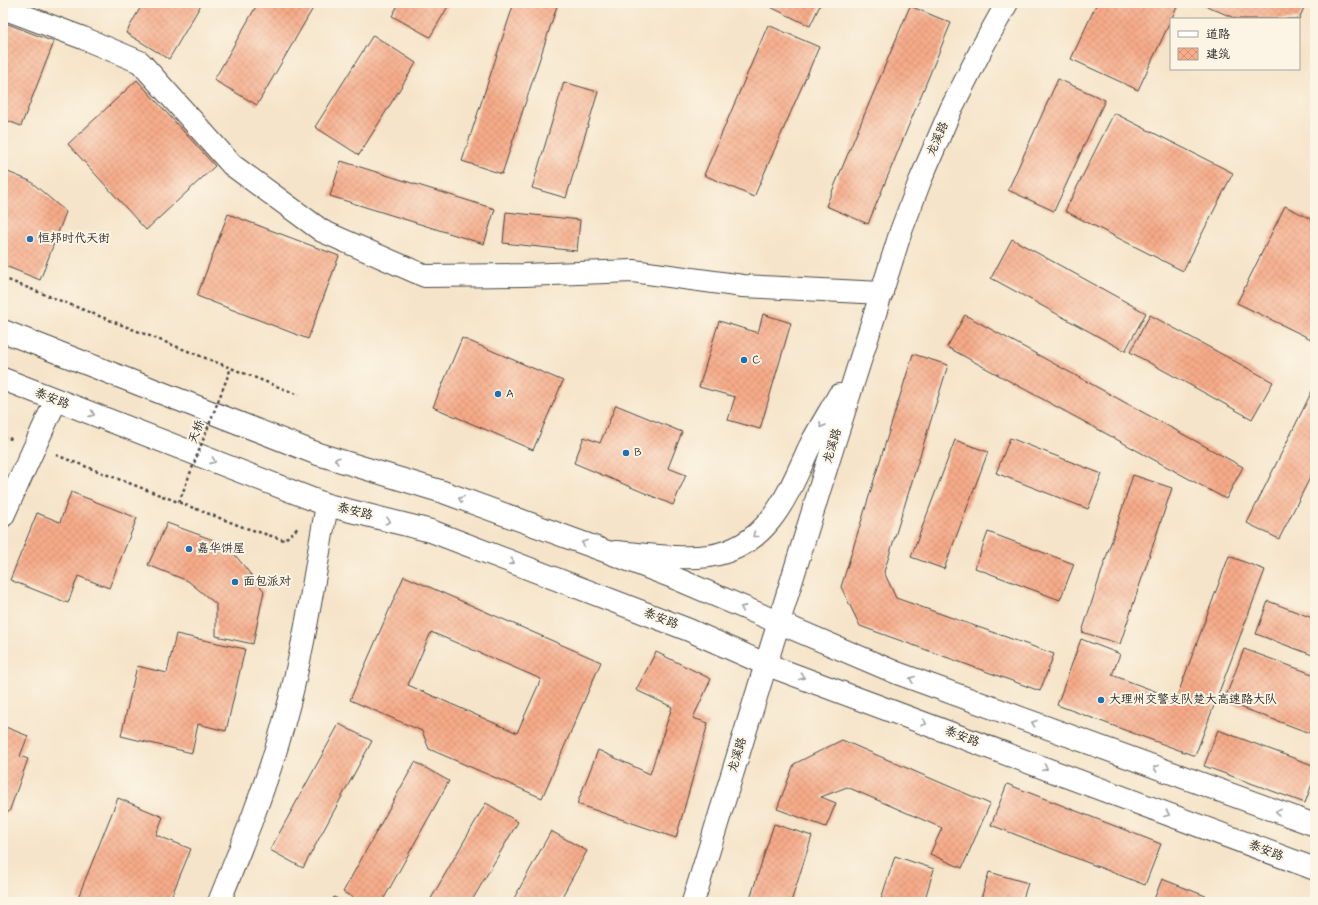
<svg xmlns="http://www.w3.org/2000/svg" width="1318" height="905" viewBox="0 0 1318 905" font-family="Mynerve,'LXGW WenKai TC',sans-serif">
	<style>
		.building { fill: url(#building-cross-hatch); fill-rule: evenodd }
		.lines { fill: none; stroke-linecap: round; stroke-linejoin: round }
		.minor-casing { stroke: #494743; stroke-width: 24 }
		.major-casing { stroke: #494743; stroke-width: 24 }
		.path { stroke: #494743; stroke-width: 2.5; stroke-dasharray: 3 3; stroke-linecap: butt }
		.minor { stroke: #fff; stroke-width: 22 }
		.major { stroke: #fff; stroke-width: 22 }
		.path-bridge { stroke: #494743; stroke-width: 2.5; stroke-dasharray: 3 3; stroke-linecap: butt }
		.oneway { stroke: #a0a0a0 }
		.poi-dot { fill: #1f6fb2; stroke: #fcf5e5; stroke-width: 1.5 }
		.labels { text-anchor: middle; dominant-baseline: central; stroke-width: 4; stroke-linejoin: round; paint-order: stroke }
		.street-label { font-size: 12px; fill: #2b2b2b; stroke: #fcf5e5 }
		.poi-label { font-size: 12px; fill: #2b2b2b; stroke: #fcf5e5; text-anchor: start }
	</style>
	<defs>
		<pattern id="building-cross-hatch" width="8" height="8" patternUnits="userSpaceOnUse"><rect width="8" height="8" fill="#f6ab89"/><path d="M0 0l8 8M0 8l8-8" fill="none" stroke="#d39376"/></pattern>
	</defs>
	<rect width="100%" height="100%" fill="#fcf5e5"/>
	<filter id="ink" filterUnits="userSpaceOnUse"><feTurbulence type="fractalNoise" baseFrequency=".025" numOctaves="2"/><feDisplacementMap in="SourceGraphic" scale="8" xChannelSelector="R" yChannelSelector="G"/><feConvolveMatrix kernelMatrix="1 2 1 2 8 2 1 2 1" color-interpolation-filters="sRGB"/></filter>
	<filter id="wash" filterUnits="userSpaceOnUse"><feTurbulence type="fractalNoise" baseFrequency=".012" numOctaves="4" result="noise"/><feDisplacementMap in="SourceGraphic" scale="16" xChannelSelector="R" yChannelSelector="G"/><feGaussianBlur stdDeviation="0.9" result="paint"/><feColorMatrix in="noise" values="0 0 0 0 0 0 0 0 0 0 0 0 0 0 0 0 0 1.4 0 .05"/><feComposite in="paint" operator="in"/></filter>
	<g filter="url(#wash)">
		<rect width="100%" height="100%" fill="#f5e4c9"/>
		<g id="blocks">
			<g class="building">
				<polygon points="143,3 202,3 169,59 126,33"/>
				<polygon points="258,3 316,3 257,105 214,80"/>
				<polygon points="399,3 450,3 430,37 392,16"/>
				<polygon points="514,3 558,3 502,174 462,161"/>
				<polygon points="762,3 821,3 810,26"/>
				<polygon points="1097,3 1179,3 1138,90 1071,59"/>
				<polygon points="1200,3 1306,3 1299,19 1236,19"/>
				<polygon points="910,6 951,23 868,224 826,206"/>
				<polygon points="3,22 54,42 21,126 3,119"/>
				<polygon points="768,25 819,47 754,197 704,175"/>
				<polygon points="373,35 416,63 359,155 315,127"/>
				<polygon points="1058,79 1105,100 1054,211 1008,190"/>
				<polygon points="137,80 215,166 146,230 68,144"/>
				<polygon points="564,82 598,92 566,198 532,188"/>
				<polygon points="1114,113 1233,173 1183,271 1065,211"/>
				<polygon points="341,161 495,209 484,244 330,196"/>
				<polygon points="3,170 30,181 66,212 40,280 3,265"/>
				<polygon points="1285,206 1315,221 1315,341 1237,303"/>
				<polygon points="506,212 580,220 577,251 503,243"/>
				<polygon points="228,214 339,256 308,339 197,296"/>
				<polygon points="1012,239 1146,313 1125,351 991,278"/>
				<polygon points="763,314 791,323 760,429 728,420 735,397 699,387 719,321 758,333"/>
				<polygon points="965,315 1243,467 1226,499 947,347"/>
				<polygon points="1150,315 1273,382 1252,419 1130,352"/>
				<polygon points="462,338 563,381 533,450 433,407"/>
				<polygon points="913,354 948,365 884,572 896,598 1054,654 1040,691 860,626 841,587"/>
				<polygon points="1315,385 1315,468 1279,539 1247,523"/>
				<polygon points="616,405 682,432 668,468 686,475 673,505 574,463 584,437 600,443"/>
				<polygon points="1010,438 1102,474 1088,509 996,473"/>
				<polygon points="955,440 988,452 944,569 911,557"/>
				<polygon points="1133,475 1172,488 1120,644 1082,632"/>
				<polygon points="71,492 137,518 109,588 78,576 68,603 10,580 37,513 60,522"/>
				<polygon points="167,523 227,545 264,591 253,644 216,636 216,604 188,581 148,565"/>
				<polygon points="988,532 1074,564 1060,600 975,568"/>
				<polygon points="1229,556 1265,570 1195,756 1057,705 1081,639 1120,654 1112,675 1176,699"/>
				<path d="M 404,576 L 601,662 L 542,798 L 429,749 L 422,731 L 350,700 ZM 431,632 L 541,679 L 517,733 L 408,685 Z"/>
				<polygon points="1268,601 1315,619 1315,656 1256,634"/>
				<polygon points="176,634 245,649 226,731 198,724 192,753 121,736 137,666 167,673"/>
				<polygon points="1244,649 1315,675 1315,735 1224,701"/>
				<polygon points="656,652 711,679 693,718 708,723 676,838 577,804 598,750 650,774 672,707 636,690"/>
				<polygon points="339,724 372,741 303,868 270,850"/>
				<polygon points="3,726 28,736 20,756 28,759 9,812 3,810"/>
				<polygon points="1218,730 1315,766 1315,776 1305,803 1204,766"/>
				<polygon points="842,740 990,804 962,868 930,854 942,828 847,787 821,797 836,803 826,827 777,809 794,764"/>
				<polygon points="415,762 449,781 382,902 361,902 343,892"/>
				<polygon points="1007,784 1161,844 1145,885 991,825"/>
				<polygon points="118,798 163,817 156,835 191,849 169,902 82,902 77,900"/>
				<polygon points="486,803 518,822 471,902 429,902"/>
				<polygon points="774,824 812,836 791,902 749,902"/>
				<polygon points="551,831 587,851 559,902 512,902"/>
				<polygon points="895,856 934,869 924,902 880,902"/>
				<polygon points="989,872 1028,883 1022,902 980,902"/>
				<polygon points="1162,879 1221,902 1153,902"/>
				<polygon points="334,897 344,902 331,902"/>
			</g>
		</g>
	</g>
	<g filter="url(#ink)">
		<use href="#blocks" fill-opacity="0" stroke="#494743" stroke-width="1"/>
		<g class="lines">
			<defs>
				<g id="minor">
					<polyline points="3,8 83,38 140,62 232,165 322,231 425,276 524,275 633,271 743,286 882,293"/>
					<polyline points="3,516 56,400"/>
					<path d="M 615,552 C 646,554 678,560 709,556 C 768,547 787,496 809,448 C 818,430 829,413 839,395"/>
					<path d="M 219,902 C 243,843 267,784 284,722 C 304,651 314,578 327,505"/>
					<polyline points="693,902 824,475 901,231 920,181 951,109 983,46 1007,3"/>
				</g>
				<g id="major">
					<polyline points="3,331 318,454 443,492 605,551 670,576 897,673 1315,825"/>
					<polyline points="3,379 327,505 431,531 689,630 765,664 1315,869"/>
				</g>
			</defs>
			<use href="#minor" class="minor-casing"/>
			<use href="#major" class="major-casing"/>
			<g class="path">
				<polyline points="3,278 299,395"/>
				<polyline points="3,436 14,440"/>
				<polyline points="56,455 243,527 284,540 299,527"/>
			</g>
			<use href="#minor" class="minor"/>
			<use href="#major" class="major"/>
			<polyline class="path-bridge" points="179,502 231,368"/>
		</g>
		<defs><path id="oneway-chevron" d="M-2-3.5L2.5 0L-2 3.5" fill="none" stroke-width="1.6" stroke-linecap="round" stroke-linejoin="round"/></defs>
		<g class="oneway">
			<use href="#oneway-chevron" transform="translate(92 414) rotate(21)"/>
			<use href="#oneway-chevron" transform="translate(822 425) rotate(119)"/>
			<use href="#oneway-chevron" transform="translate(337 460) rotate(-163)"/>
			<use href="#oneway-chevron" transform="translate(213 461) rotate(21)"/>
			<use href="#oneway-chevron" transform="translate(461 499) rotate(-160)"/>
			<use href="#oneway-chevron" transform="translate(388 521) rotate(13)"/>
			<use href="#oneway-chevron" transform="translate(755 535) rotate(141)"/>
			<use href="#oneway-chevron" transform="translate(584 543) rotate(-160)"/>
			<use href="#oneway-chevron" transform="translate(512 562) rotate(21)"/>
			<use href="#oneway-chevron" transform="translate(743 608) rotate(-156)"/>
			<use href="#oneway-chevron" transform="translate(802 677) rotate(21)"/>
			<use href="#oneway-chevron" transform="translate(912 679) rotate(-160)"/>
			<use href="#oneway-chevron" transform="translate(924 723) rotate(21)"/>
			<use href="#oneway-chevron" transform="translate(1034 723) rotate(-160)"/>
			<use href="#oneway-chevron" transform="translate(1045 768) rotate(21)"/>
			<use href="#oneway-chevron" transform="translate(1156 768) rotate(-160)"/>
			<use href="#oneway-chevron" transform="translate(1278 812) rotate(-160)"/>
			<use href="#oneway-chevron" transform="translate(1167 814) rotate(21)"/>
		</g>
	</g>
	<g class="poi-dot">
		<circle cx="30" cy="239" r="4"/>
		<circle cx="744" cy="360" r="4"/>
		<circle cx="498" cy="394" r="4"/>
		<circle cx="626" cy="453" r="4"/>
		<circle cx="189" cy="549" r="4"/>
		<circle cx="235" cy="582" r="4"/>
		<circle cx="1101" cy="700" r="4"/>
	</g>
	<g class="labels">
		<g class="street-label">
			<text transform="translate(938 139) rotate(-66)">龙溪路</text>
			<text transform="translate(52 399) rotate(21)">泰安路</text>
			<text transform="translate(197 432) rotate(-69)">天桥</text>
			<text transform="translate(833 446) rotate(-73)">龙溪路</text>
			<text transform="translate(355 512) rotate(14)">泰安路</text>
			<text transform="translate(661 619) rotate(21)">泰安路</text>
			<text transform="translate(962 737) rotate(21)">泰安路</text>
			<text transform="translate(738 755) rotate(-73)">龙溪路</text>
			<text transform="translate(1266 851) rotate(21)">泰安路</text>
		</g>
		<g class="poi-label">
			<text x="38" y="239">恒邦时代天街</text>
			<text x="752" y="360">C</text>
			<text x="506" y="394">A</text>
			<text x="634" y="453">B</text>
			<text x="197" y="549">嘉华饼屋</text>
			<text x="243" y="582">面包派对</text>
			<text x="1109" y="700">大理州交警支队楚大高速路大队</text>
		</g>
	</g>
	<rect width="1318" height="905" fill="none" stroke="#fcf5e5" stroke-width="16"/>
	<rect x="1170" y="18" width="130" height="52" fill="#fcf5e5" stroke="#a8a49b"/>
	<rect x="1178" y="31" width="20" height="6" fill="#ffffff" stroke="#a8a49b"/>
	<text x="1206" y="38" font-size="12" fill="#2b2b2b">道路</text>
	<rect x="1178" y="48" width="20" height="12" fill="url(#building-cross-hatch)" stroke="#a8a49b"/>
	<text x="1206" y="58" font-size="12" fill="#2b2b2b">建筑</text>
</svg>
